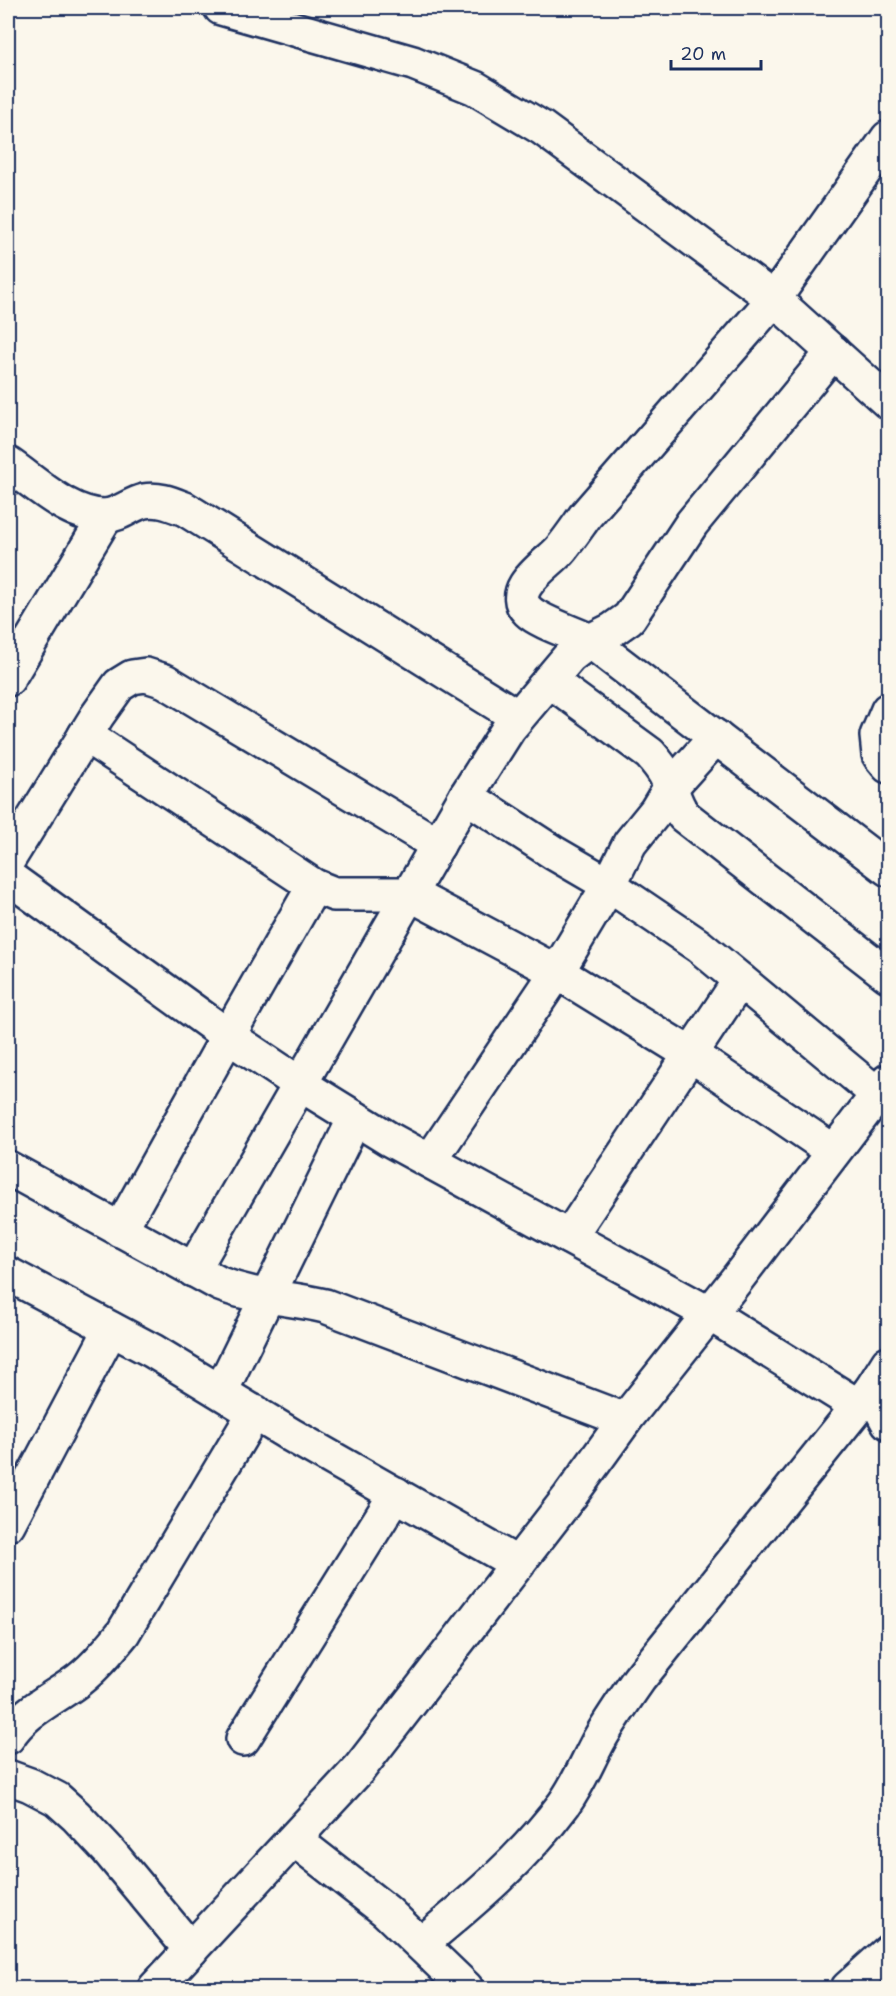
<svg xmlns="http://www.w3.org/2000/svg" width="896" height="1996" viewBox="0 0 896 1996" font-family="'Shantell Sans',sans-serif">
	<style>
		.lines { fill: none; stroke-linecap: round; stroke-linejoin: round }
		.street-casing { stroke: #1b2f5e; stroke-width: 38 }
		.street { stroke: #fbf7ec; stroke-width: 33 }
	</style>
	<rect width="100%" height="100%" fill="#fbf7ec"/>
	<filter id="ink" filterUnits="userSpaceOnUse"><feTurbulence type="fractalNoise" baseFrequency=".0167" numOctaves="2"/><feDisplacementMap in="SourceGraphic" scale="12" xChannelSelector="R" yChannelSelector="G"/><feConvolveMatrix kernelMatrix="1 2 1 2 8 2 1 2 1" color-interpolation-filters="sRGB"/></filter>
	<g filter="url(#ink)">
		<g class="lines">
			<defs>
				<g id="street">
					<polyline points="221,8 413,63 475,88 542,128 774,299 888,402"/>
					<path d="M 888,138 L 774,299 L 586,515 C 578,526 570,538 561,549 C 550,563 505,589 528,611 C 539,622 574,633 590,641 L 888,869"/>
					<path d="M 8,464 C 36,483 69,516 105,516 C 120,515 131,504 144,501 C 159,498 172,504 185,509 L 518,717"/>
					<polyline points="8,679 106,516"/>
					<path d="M 549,680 L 650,754 C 656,761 661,767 665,774 C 673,789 673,802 684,816 L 888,975"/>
					<polyline points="888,710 877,736 879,755 888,766"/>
					<polyline points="85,735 314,886 334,894 410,894 557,972 690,1054 833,1151"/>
					<polyline points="466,796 554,853 609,885 699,946 888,1103"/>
					<polyline points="8,860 97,716 119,685 132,677 146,675 165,681 438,845"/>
					<polyline points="8,877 228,1036 300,1084 389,1139 710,1314 858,1406"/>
					<polyline points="430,1161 557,972 609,885 630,843 656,811 670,788 716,737"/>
					<path d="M 8,1168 L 220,1284 C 256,1298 288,1297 325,1306 L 625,1420"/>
					<polyline points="120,1230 228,1036 314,886"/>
					<polyline points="569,1237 740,980"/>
					<polyline points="193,1270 466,796 509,728 569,657 590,641 612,630 629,618 692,523 833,352"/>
					<polyline points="8,1274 153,1351 291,1435 518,1564"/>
					<polyline points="888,1363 871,1390 888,1422"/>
					<polyline points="221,1391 355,1118"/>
					<polyline points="8,1524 111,1329"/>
					<path d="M 8,1737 C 24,1712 49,1701 73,1684 C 92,1671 108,1651 123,1633 L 255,1412"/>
					<polyline points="243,1739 396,1494"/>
					<polyline points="8,1777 30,1785 57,1799 76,1816 108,1850 191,1950"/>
					<polyline points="295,1840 386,1911 466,1988"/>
					<path d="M 421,1944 C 473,1901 524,1858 564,1804 C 579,1783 587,1762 599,1740 C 611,1719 625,1699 639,1679 L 871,1390"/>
					<polyline points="155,1988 359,1769 570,1496 625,1420 737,1279 888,1081"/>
					<polyline points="848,1988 888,1952"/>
				</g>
			</defs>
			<use href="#street" class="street-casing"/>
			<use href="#street" class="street"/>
		</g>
	</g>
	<rect width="896" height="1996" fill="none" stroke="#fbf7ec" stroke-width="30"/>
	<rect x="15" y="15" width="866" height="1966" fill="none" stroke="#1b2f5e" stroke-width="2" filter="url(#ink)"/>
	<path d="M671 60v9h90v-9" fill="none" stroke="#1b2f5e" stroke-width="3"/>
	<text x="680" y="60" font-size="18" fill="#1b2f5e" stroke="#fbf7ec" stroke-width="4.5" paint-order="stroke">20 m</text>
</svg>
